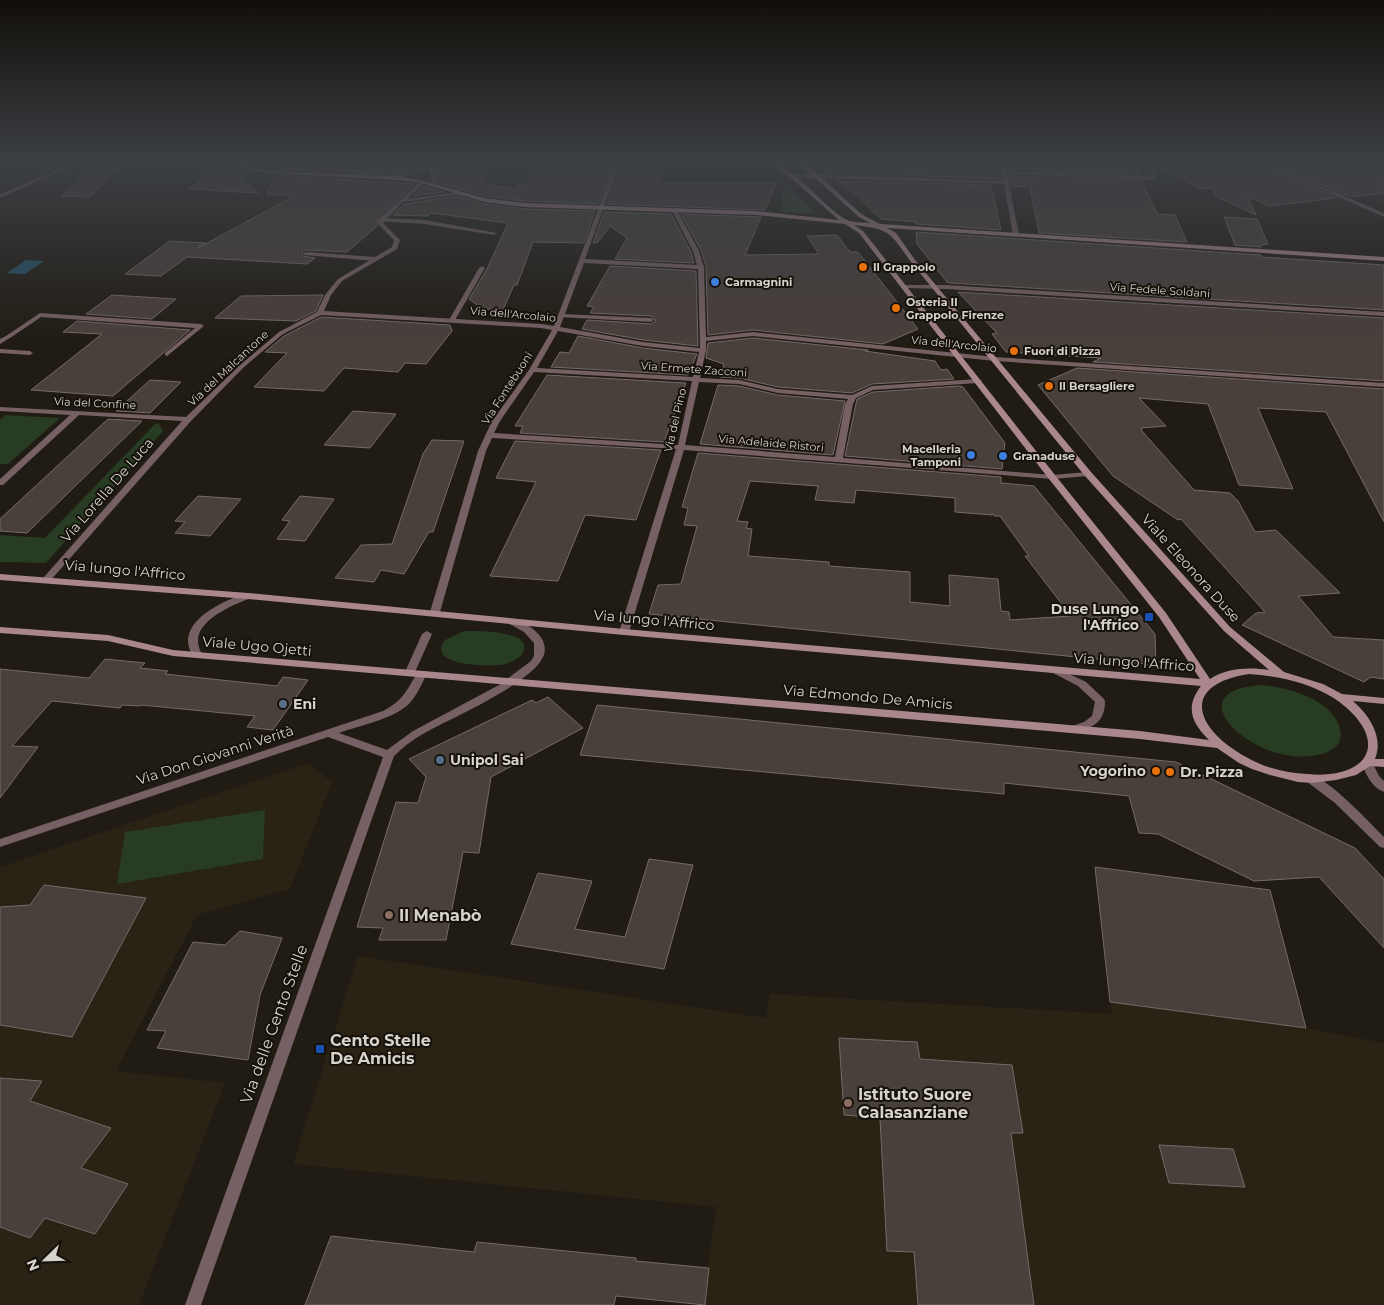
<svg xmlns="http://www.w3.org/2000/svg" width="1384" height="1305" viewBox="0 0 1384 1305" font-family="Montserrat,sans-serif">
	<style>
		.built { fill: #2a2215 }
		.green { fill: #273c22 }
		.water { fill: #23536a }
		.building { fill: #493f3b; stroke: #766a66; fill-rule: evenodd }
		.lines { fill: none; stroke-linecap: round; stroke-linejoin: round }
		.lane { fill: #766063; fill-rule: evenodd }
		.street { fill: #766063; fill-rule: evenodd }
		.secondary { fill: #aa878d; fill-rule: evenodd }
		.food-dot { fill: #e8710a; stroke: #16120a; stroke-width: 2 }
		.shop-dot { fill: #3f7fe0; stroke: #16120a; stroke-width: 2 }
		.transit-dot { fill: #1a4fb4; stroke: #16120a; stroke-width: 2 }
		.service-dot { fill: #5c6f8a; stroke: #16120a; stroke-width: 2 }
		.education-dot { fill: #8d6e63; stroke: #16120a; stroke-width: 2 }
		.labels { text-anchor: middle; dominant-baseline: central; stroke-width: 4; stroke-linejoin: round; paint-order: stroke }
		.far-poi-label { font-size: 11px; font-weight: bold; fill: #d6d3cd; stroke: #16120a; text-anchor: start }
		.far-street-label { font-size: 11px; fill: #d6d3cd; stroke: #16120a }
		.street-label { font-size: 14px; fill: #d6d3cd; stroke: #16120a }
		.poi-label { font-size: 14px; font-weight: bold; fill: #d6d3cd; stroke: #16120a; text-anchor: start }
		.near-poi-label { font-size: 16px; font-weight: bold; fill: #d6d3cd; stroke: #16120a; text-anchor: start }
		.near-street-label { font-size: 16px; fill: #d6d3cd; stroke: #16120a }
	</style>
	<rect width="100%" height="100%" fill="#201b13"/>
	<g class="built">
		<polygon points="1292,162 1384,162 1384,206 1308,173 1312,170"/>
		<polygon points="308,763 332,782 290,889 197,915 116,1071 225,1083 139,1305 0,1305 0,867"/>
		<polygon points="358,956 766,1018 770,994 1113,1014 1110,1002 1306,1028 1384,1043 1384,1305 703,1305 716,1207 293,1164"/>
	</g>
	<g class="green">
		<polygon points="784,185 786,185 818,214 781,212"/>
		<polygon points="6,415 60,418 8,464 0,464 0,420"/>
		<polygon points="156,423 159,424 163,431 46,563 0,562 0,535 45,538"/>
		<path d="M 464,631 C 475,631 530,630 524,650 C 522,658 513,661 506,664 C 493,667 424,667 445,640 Z"/>
		<path d="M 1262,685 C 1287,687 1331,699 1339,726 C 1341,732 1342,738 1338,744 C 1332,752 1321,755 1311,756 C 1251,764 1173,690 1262,685 Z"/>
		<polygon points="265,810 263,859 117,884 125,832"/>
	</g>
	<polygon class="water" points="26,260 44,261 25,274 7,273"/>
	<g class="building">
		<polygon points="98,162 124,162 89,197 62,196"/>
		<polygon points="286,162 319,162 325,163 315,171 281,170"/>
		<polygon points="346,162 432,162 428,165 391,174 326,171 334,164 342,165"/>
		<polygon points="442,162 475,162 485,183 515,190 518,184 528,184 540,165 613,166 598,204 525,201 484,196 439,183 436,169"/>
		<polygon points="808,162 998,162 1001,179 824,172"/>
		<polygon points="1006,162 1134,162 1139,174 1008,169"/>
		<polygon points="1194,162 1242,162 1264,171 1274,170 1337,198 1269,206 1247,196 1256,215 1215,196 1213,189 1200,188 1156,166"/>
		<polygon points="1332,164 1359,176 1384,173 1384,193 1351,197 1286,169"/>
		<polygon points="621,166 662,166 659,183 776,183 765,210 607,204"/>
		<polygon points="217,169 233,169 258,193 189,189"/>
		<polygon points="278,175 415,184 377,219 377,226 347,252 305,250 302,253 303,256 315,258 307,264 187,257 161,276 125,274 170,241 205,243 198,248 294,196 266,194"/>
		<polygon points="1009,176 1142,181 1157,214 1175,215 1187,242 1039,233 1030,187 1011,186"/>
		<polygon points="837,181 991,185 1001,230 916,224 916,222 881,219 852,191"/>
		<polygon points="424,186 433,189 444,192 413,196"/>
		<polygon points="458,196 484,204 525,209 595,211 584,243 533,242 517,285 514,285 503,310 483,309 469,299 487,269 508,223 431,213 428,216 393,215 404,204"/>
		<polygon points="604,212 671,214 691,252 694,263 615,259 627,238 610,226 597,243 593,243"/>
		<polygon points="681,214 761,217 745,255 819,254 807,236 837,235 850,252 858,252 918,329 883,344 753,330 708,335 706,266 701,250"/>
		<polygon points="1224,217 1257,219 1268,244 1261,245 1261,247 1235,245"/>
		<polygon points="916,232 1261,255 1261,257 1384,265 1384,310 950,283 947,282 917,244"/>
		<polygon points="610,266 696,271 698,346 643,340 582,329 587,320 651,324 656,321 651,316 590,313 594,307 587,306"/>
		<polygon points="958,292 1384,318 1384,381 1093,362 1101,358 1006,352 992,334 997,333"/>
		<polygon points="112,295 176,299 152,319 86,314"/>
		<polygon points="323,295 316,311 296,321 215,318 241,296"/>
		<polygon points="321,317 450,325 452,331 426,364 405,363 398,372 344,368 324,391 254,387 287,353 265,352 284,336"/>
		<polygon points="77,321 190,330 113,396 31,390 102,334 63,332"/>
		<polygon points="578,336 643,348 697,354 688,375 551,367 560,352 569,353"/>
		<polygon points="753,338 868,350 865,351 935,361 941,370 947,369 954,379 872,384 852,393 778,387 739,378 720,377 724,364 706,358 708,343"/>
		<polygon points="1077,368 1384,389 1384,522 1326,412 1258,408 1293,489 1239,485 1208,404 1139,398 1166,426 1141,428 1142,431 1194,490 1230,493 1238,501 1255,532 1276,530 1340,593 1298,596 1333,637 1384,640 1384,679 1371,677 1364,682 1242,625 1256,613 1265,612 1181,519 1178,520 1113,476 1038,385"/>
		<polygon points="547,375 686,383 664,442 520,433 523,426 515,426"/>
		<polygon points="150,380 181,382 150,413 116,411"/>
		<polygon points="718,385 739,386 778,395 845,401 833,455 700,444"/>
		<polygon points="959,386 963,387 1005,443 1002,469 845,456 857,399 873,392"/>
		<polygon points="353,411 396,414 370,448 324,445"/>
		<polygon points="108,419 142,421 27,533 0,531 0,519"/>
		<polygon points="432,440 464,441 433,532 429,532 404,574 381,570 374,582 335,578 361,545 392,544 423,454"/>
		<polygon points="515,441 661,450 636,520 585,515 558,581 490,576 536,482 496,478"/>
		<path d="M 698,453 L 1001,477 L 1001,483 L 1034,486 L 1155,634 L 1156,665 L 649,614 L 658,585 L 681,584 L 697,526 L 684,525 L 688,508 L 682,507 ZM 750,481 L 818,486 L 815,500 L 854,503 L 856,490 L 955,498 L 955,512 L 992,515 L 992,513 L 994,516 L 1000,516 L 1029,556 L 1025,556 L 1071,616 L 1010,620 L 1009,612 L 1001,611 L 998,579 L 949,575 L 950,606 L 910,602 L 910,572 L 829,566 L 829,562 L 748,556 L 752,529 L 746,528 L 748,522 L 737,521 Z"/>
		<polygon points="198,496 241,499 210,536 175,533 185,522 175,521"/>
		<polygon points="300,496 334,499 305,541 277,539 290,521 282,520"/>
		<polygon points="105,659 145,663 140,668 168,671 165,674 277,686 283,677 308,680 273,730 247,727 255,716 141,705 140,706 122,705 120,708 52,701 12,746 38,747 0,798 0,669 89,678"/>
		<polygon points="548,697 583,728 491,777 479,853 463,852 446,940 379,940 383,928 357,927 396,802 418,803 426,777 409,759 532,700 536,703"/>
		<polygon points="597,705 1176,762 1355,848 1384,879 1384,948 1319,877 1254,881 1158,834 1139,833 1129,796 1004,783 1004,794 580,755"/>
		<polygon points="649,859 693,865 664,969 511,944 538,873 592,881 575,929 625,937"/>
		<polygon points="1095,867 1270,890 1306,1028 1110,1002"/>
		<polygon points="44,885 146,898 72,1037 0,1025 0,907 30,905"/>
		<polygon points="240,931 282,938 260,995 248,1060 157,1048 166,1031 147,1030 193,942 225,945"/>
		<polygon points="839,1038 917,1042 920,1059 1012,1065 1023,1133 1011,1133 1034,1305 918,1305 914,1252 887,1251 880,1118 844,1115"/>
		<polygon points="0,1078 42,1081 30,1101 111,1128 81,1168 128,1184 95,1234 45,1218 30,1238 0,1227"/>
		<polygon points="1159,1145 1233,1149 1245,1187 1169,1183"/>
		<polygon points="331,1236 474,1252 477,1242 636,1258 636,1261 709,1268 705,1305 616,1296 614,1305 305,1305"/>
	</g>
	<g class="lines">
		<g class="lane">
			<polygon points="236,163 238,165 144,167 142,166 144,165"/>
			<polygon points="1384,169 1384,171 1359,174 1357,173"/>
			<polygon points="381,218 425,220 497,233 494,235 425,224 379,221 379,219"/>
			<polygon points="306,252 376,257 379,259 376,261 304,255 304,253"/>
			<polygon points="482,266 485,268 455,320 450,321 449,320 479,268"/>
			<polygon points="40,313 201,324 204,326 167,356 165,355 165,353 195,328 41,317 10,338 6,338 6,336"/>
			<polygon points="562,314 651,318 654,320 651,322 560,317 560,315"/>
			<polygon points="427,631 432,634 415,672 414,674 406,674 405,672 422,634"/>
		</g>
		<g class="street">
			<polygon points="76,162 82,162 0,198 0,194"/>
			<polygon points="329,162 334,162 319,175 315,175 315,173"/>
			<polygon points="435,162 440,162 434,168 438,188 433,187 429,170 389,179 386,177 429,167"/>
			<path d="M 616,162 L 620,162 L 585,259 L 697,265 L 693,251 L 672,211 L 677,210 L 699,251 L 704,267 L 706,337 L 753,332 L 995,357 L 1384,383 L 1384,387 L 995,361 L 753,336 L 706,341 L 706,350 L 700,378 L 739,380 L 778,389 L 852,395 L 872,386 L 978,379 L 982,381 L 978,383 L 873,390 L 856,398 L 853,404 L 843,458 L 1052,475 L 1088,472 L 1092,474 L 1088,476 L 1052,479 L 684,450 L 629,632 L 624,635 L 619,632 L 676,449 L 492,438 L 486,451 L 440,612 L 435,615 L 432,614 L 430,612 L 478,451 L 492,421 L 529,370 L 552,330 L 541,328 L 321,315 L 283,334 L 244,367 L 191,421 L 50,581 L 44,581 L 42,579 L 44,577 L 182,421 L 79,415 L 3,485 L 0,485 L 0,479 L 70,415 L 0,411 L 0,407 L 186,417 L 240,365 L 279,332 L 317,312 L 325,295 L 338,279 L 392,247 L 394,240 L 378,224 L 378,220 L 422,180 L 424,183 L 407,199 L 458,192 L 461,194 L 403,202 L 383,223 L 400,240 L 397,249 L 342,281 L 331,295 L 324,311 L 541,324 L 554,326 ZM 584,263 L 698,269 L 700,348 L 643,342 L 560,327 ZM 558,331 L 643,346 L 699,352 L 693,377 L 537,368 ZM 534,372 L 692,381 L 678,445 L 494,433 L 500,421 ZM 699,382 L 739,384 L 778,393 L 848,399 L 845,404 L 835,457 L 685,445 Z"/>
			<polygon points="1000,162 1004,162 1006,171 1151,176 1152,176 1148,163 1166,162 1153,165 1158,176 1152,180 1007,174 1019,235 1016,237 1013,235 1004,184 816,178 793,179 790,177 793,175 816,174 1003,181"/>
			<polygon points="1259,162 1265,162 1384,213 1384,217"/>
			<polygon points="904,285 946,285 1384,312 1384,316 946,289 902,288 902,286"/>
			<polygon points="6,336 11,337 0,344 0,339"/>
			<polygon points="0,349 30,351 33,353 30,355 0,353"/>
			<path d="M 248,593 L 251,594 L 253,596 L 251,598 C 230,606 183,625 203,655 L 198,658 L 194,657 C 171,624 223,600 248,593 Z"/>
			<path d="M 511,618 C 523,621 536,629 542,639 C 545,645 546,651 543,657 C 530,685 449,719 421,735 C 411,741 402,748 394,756 L 201,1305 L 185,1305 L 383,757 L 328,737 L 0,847 L 0,839 L 383,711 C 404,700 407,690 418,671 L 426,671 L 427,673 C 422,684 417,695 409,704 C 391,720 361,725 339,733 L 387,750 L 413,731 L 499,685 L 531,661 L 534,656 L 534,643 L 524,632 L 508,623 L 506,621 Z"/>
			<path d="M 1057,668 L 1086,682 L 1104,699 L 1105,701 C 1105,717 1098,726 1082,730 C 1077,732 1072,734 1066,732 L 1065,730 L 1066,728 L 1084,722 L 1092,716 L 1095,702 L 1078,686 L 1053,673 L 1052,671 Z"/>
			<path d="M 1367,759 L 1371,760 L 1379,776 L 1384,781 L 1384,792 C 1372,788 1366,774 1361,763 L 1363,760 Z"/>
			<path d="M 1310,774 C 1330,780 1368,821 1384,837 L 1384,848 L 1380,847 L 1335,803 L 1306,781 L 1304,778 L 1306,775 Z"/>
		</g>
		<path class="secondary" d="M 230,162 L 236,162 L 252,168 L 270,171 L 397,176 L 424,181 L 484,198 L 525,203 L 756,211 L 839,220 L 791,178 L 770,162 C 789,161 826,210 847,220 C 853,223 863,222 870,223 L 859,217 L 814,177 L 795,162 C 810,161 848,204 863,215 C 868,218 874,221 880,224 L 1384,257 L 1384,261 L 887,228 L 896,233 L 915,260 L 1091,472 L 1230,627 L 1284,672 L 1323,684 L 1342,694 L 1384,698 L 1384,704 L 1353,701 C 1369,715 1384,737 1375,759 L 1384,759 L 1384,767 L 1370,766 L 1356,775 L 1336,780 L 1312,783 L 1298,782 L 1270,775 L 1252,769 L 1239,763 L 1217,748 L 1140,739 L 173,656 L 108,641 L 0,633 L 0,627 L 108,635 L 173,650 L 1140,731 L 1209,740 C 1191,722 1185,707 1201,686 L 624,635 L 248,599 L 0,580 L 0,574 L 248,593 L 624,629 L 1200,679 L 1159,617 L 1049,479 L 859,233 L 845,224 L 756,215 L 525,207 L 484,202 L 421,183 L 397,180 L 270,173 L 249,170 ZM 854,225 C 891,229 890,233 911,262 L 1085,476 L 1224,631 L 1269,670 C 1249,667 1227,668 1210,679 L 1166,613 L 1055,475 L 863,231 ZM 1249,674 C 1278,676 1307,682 1332,697 C 1350,708 1379,735 1364,758 C 1353,774 1324,776 1307,774 C 1286,773 1265,768 1246,757 C 1196,730 1178,685 1249,674 Z"/>
	</g>
	<linearGradient id="sky" x2="0" y2="1"><stop stop-color="#120f0a"/><stop offset="0.47" stop-color="#3c3f44"/><stop offset="1" stop-color="#3c3f44" stop-opacity="0"/></linearGradient>
	<rect width="1384" height="345" fill="url(#sky)"/>
	<g class="food-dot">
		<circle cx="863" cy="267" r="5"/>
		<circle cx="896" cy="308" r="5"/>
		<circle cx="1014" cy="351" r="5"/>
		<circle cx="1049" cy="386" r="5"/>
		<circle cx="1156" cy="771" r="5"/>
		<circle cx="1170" cy="772" r="5"/>
	</g>
	<g class="shop-dot">
		<circle cx="715" cy="282" r="5"/>
		<circle cx="971" cy="455" r="5"/>
		<circle cx="1003" cy="456" r="5"/>
	</g>
	<g class="transit-dot">
		<rect x="1144" y="612" width="10" height="10" rx="2.5"/>
		<rect x="315" y="1044" width="10" height="10" rx="2.5"/>
	</g>
	<g class="service-dot">
		<circle cx="283" cy="704" r="5"/>
		<circle cx="440" cy="760" r="5"/>
	</g>
	<g class="education-dot">
		<circle cx="389" cy="915" r="5"/>
		<circle cx="848" cy="1103" r="5"/>
	</g>
	<g class="labels">
		<g class="far-poi-label">
			<text x="873" y="267">Il Grappolo</text>
			<text x="725" y="282">Carmagnini</text>
			<text x="906" y="302">Osteria Il<tspan x="906" dy="13">Grappolo Firenze</tspan></text>
			<text x="1024" y="351">Fuori di Pizza</text>
			<text x="1059" y="386">Il Bersagliere</text>
			<text x="961" y="449" text-anchor="end">Macelleria<tspan x="961" dy="13">Tamponi</tspan></text>
			<text x="1013" y="456">Granaduse</text>
		</g>
		<g class="far-street-label">
			<text transform="translate(1160 290) rotate(4)">Via Fedele Soldani</text>
			<text transform="translate(513 314) rotate(5)">Via dell'Arcolaio</text>
			<text transform="translate(954 344) rotate(6)">Via dell'Arcolaio</text>
			<text transform="translate(228 368) rotate(-43)">Via del Malcantone</text>
			<text transform="translate(694 369) rotate(4)">Via Ermete Zacconi</text>
			<text transform="translate(507 388) rotate(-57)">Via Fontebuoni</text>
			<text transform="translate(95 403) rotate(3)">Via del Confine</text>
			<text transform="translate(675 420) rotate(-77)">Via del Pino</text>
			<text transform="translate(771 443) rotate(5)">Via Adelaide Ristori</text>
		</g>
		<g class="street-label">
			<text transform="translate(107 490) rotate(-49)">Via Lorella De Luca</text>
			<text transform="translate(1191 568) rotate(48)">Viale Eleonora Duse</text>
			<text transform="translate(125 570) rotate(5)">Via lungo l'Affrico</text>
			<text transform="translate(654 620) rotate(5)">Via lungo l'Affrico</text>
			<text transform="translate(257 646) rotate(5)">Viale Ugo Ojetti</text>
			<text transform="translate(1134 662) rotate(4)">Via lungo l'Affrico</text>
			<text transform="translate(868 697) rotate(5)">Via Edmondo De Amicis</text>
			<text transform="translate(215 755) rotate(-18)">Via Don Giovanni Verità</text>
		</g>
		<g class="poi-label">
			<text x="1139" y="609" text-anchor="end">Duse Lungo<tspan x="1139" dy="16">l'Affrico</tspan></text>
			<text x="293" y="704">Eni</text>
			<text x="450" y="760">Unipol Sai</text>
			<text x="1146" y="771" text-anchor="end">Yogorino</text>
			<text x="1180" y="772">Dr. Pizza</text>
		</g>
		<g class="near-poi-label">
			<text x="399" y="915">Il Menabò</text>
			<text x="330" y="1040">Cento Stelle<tspan x="330" dy="18">De Amicis</tspan></text>
			<text x="858" y="1094">Istituto Suore<tspan x="858" dy="18">Calasanziane</tspan></text>
		</g>
		<g class="near-street-label">
			<text transform="translate(274 1024) rotate(-70)">Via delle Cento Stelle</text>
		</g>
	</g>
	<g transform="translate(45 1260) rotate(247)" stroke="#16120a" stroke-width="4" paint-order="stroke">
	<path d="M0-4L9 19L0 12L-9 19Z" fill="#d6d3cd"/>
	<text y="-8" font-size="14" font-weight="bold" text-anchor="middle" fill="#d6d3cd">N</text>
	</g>
</svg>
